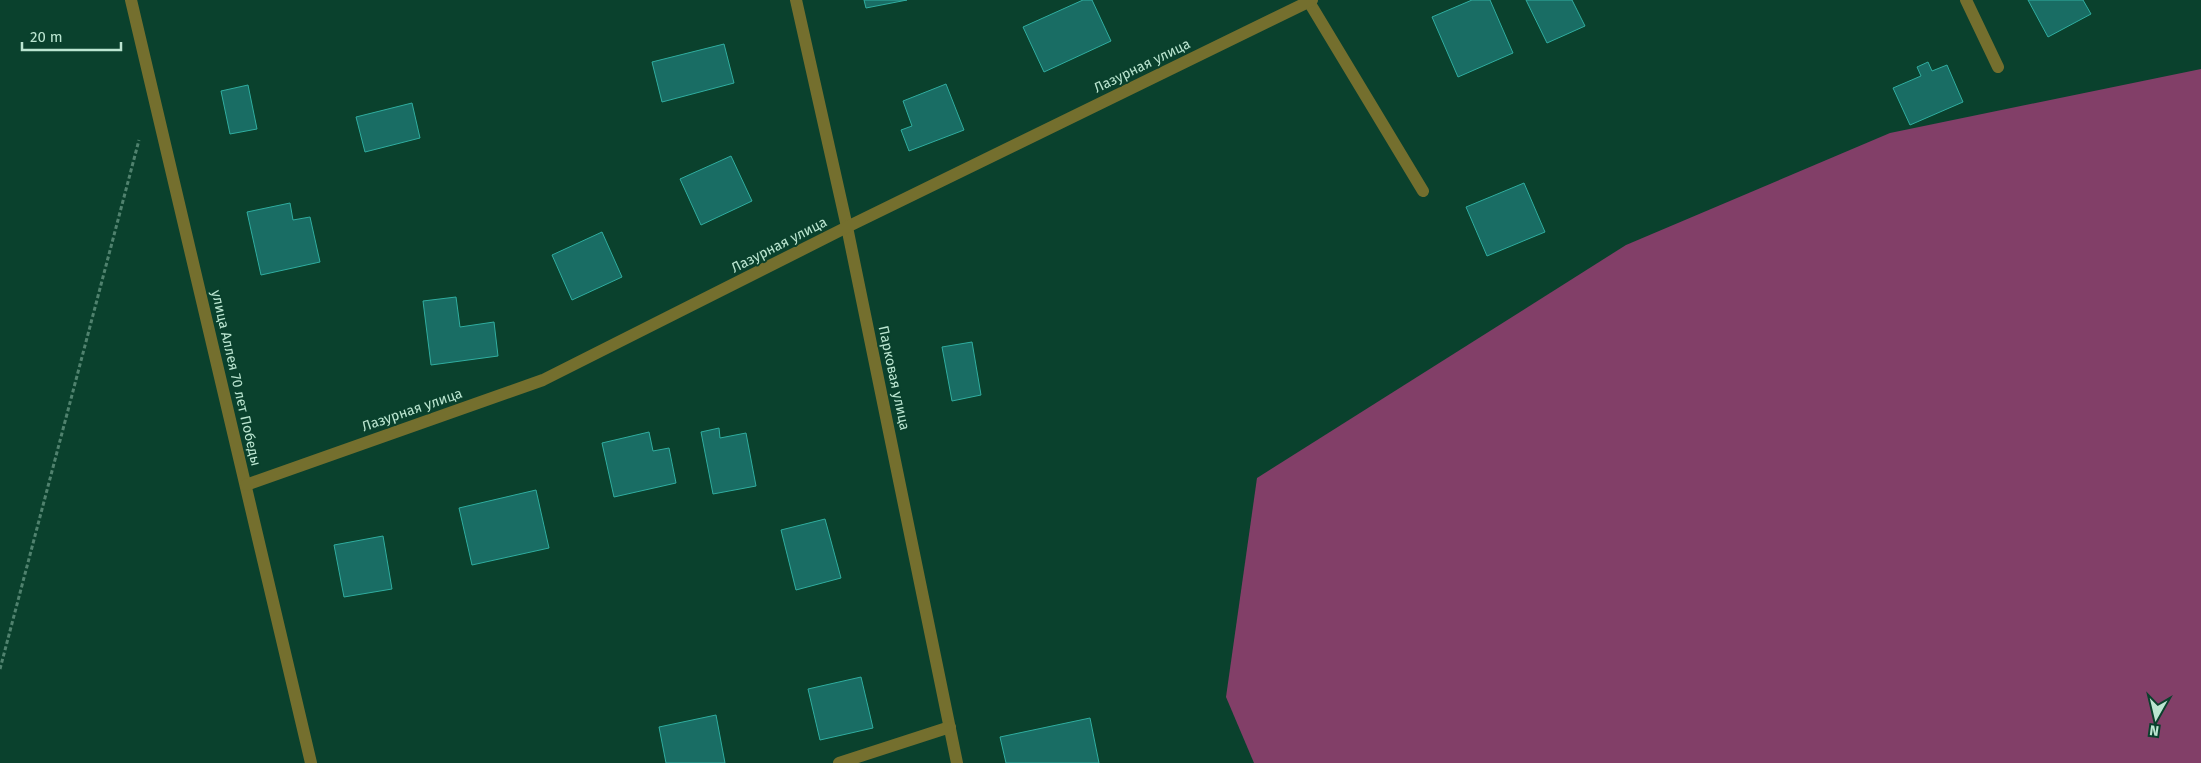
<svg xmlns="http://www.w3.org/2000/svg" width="2201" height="763" viewBox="0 0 2201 763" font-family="'Fira Sans',sans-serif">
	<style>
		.green { fill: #823f68 }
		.building { fill: #196d64; stroke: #30aea0 }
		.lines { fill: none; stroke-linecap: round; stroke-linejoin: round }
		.path { stroke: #50826e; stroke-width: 3; stroke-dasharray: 4 2.5; stroke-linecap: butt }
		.lane { stroke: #746f2e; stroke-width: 12 }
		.street { stroke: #746f2e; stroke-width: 12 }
		.labels { text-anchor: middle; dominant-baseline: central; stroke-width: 4; stroke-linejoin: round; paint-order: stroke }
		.street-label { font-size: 14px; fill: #bbe6d1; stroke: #0a412d }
	</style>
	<rect width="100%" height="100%" fill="#0a412d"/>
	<polygon class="green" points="2201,69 2201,763 1254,763 1226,697 1257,478 1626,245 1890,133"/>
	<g class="building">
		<polygon points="864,0 907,0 866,8"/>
		<polygon points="1083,0 1092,0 1111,41 1044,72 1023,27"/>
		<polygon points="1472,0 1490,0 1513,53 1458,77 1432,17"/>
		<polygon points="1526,0 1572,0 1585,26 1547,43"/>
		<polygon points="2028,0 2083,0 2091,14 2048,37"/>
		<polygon points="724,44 734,83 662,102 652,62"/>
		<polygon points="1928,62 1932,71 1947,65 1963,102 1910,125 1893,88 1921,76 1917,67"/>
		<polygon points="946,84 964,130 909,151 901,130 912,126 903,101"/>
		<polygon points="248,85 257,129 230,134 221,91"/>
		<polygon points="412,103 420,138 365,152 356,117"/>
		<polygon points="731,156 752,201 701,225 680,179"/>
		<polygon points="1524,183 1545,232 1487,256 1466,207"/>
		<polygon points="290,203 293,220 310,217 320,262 261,275 247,212"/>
		<polygon points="602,232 622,277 572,300 552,255"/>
		<polygon points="456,297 460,327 494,322 498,356 431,365 423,301"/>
		<polygon points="972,342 981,395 952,401 942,347"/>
		<polygon points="719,428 720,438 746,433 756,486 713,494 701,432"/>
		<polygon points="649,432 653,451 669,448 676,483 614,497 602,443"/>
		<polygon points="536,490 549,548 472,565 459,508"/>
		<polygon points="825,519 841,578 796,590 781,530"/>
		<polygon points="383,536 392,589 344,597 334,545"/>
		<polygon points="861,677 873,728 820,740 808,689"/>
		<polygon points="716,715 725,763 666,763 659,727"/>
		<polygon points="1090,718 1099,763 1006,763 1000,737"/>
	</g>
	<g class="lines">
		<polyline class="path" points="0,669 139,140"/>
		<g class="lane">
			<polyline points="1966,0 1998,67"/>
			<polyline points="1309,2 1423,191"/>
		</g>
		<g class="street">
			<polyline points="131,0 311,763"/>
			<polyline points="796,0 847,227 957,763"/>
			<polyline points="246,485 543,380 847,227 1312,0"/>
			<polyline points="839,763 950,727"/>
		</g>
	</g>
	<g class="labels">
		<g class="street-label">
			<text transform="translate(1142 66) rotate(-26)">Лазурная улица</text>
			<text transform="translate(779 245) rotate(-27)">Лазурная улица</text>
			<text transform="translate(236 378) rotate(77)">улица Аллея 70 лет Победы</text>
			<text transform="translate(894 378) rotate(78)">Парковая улица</text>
			<text transform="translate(412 410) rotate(-19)">Лазурная улица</text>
		</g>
	</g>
	<g transform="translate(2156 718) rotate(188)" stroke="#0a412d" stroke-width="4" paint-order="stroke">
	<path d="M0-4L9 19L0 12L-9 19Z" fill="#bbe6d1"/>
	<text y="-8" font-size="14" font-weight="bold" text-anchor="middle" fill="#bbe6d1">N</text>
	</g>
	<path d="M22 42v8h99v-8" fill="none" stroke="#bbe6d1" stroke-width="2.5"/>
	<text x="30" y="42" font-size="15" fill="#bbe6d1" stroke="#0a412d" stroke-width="4" paint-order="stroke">20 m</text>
</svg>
